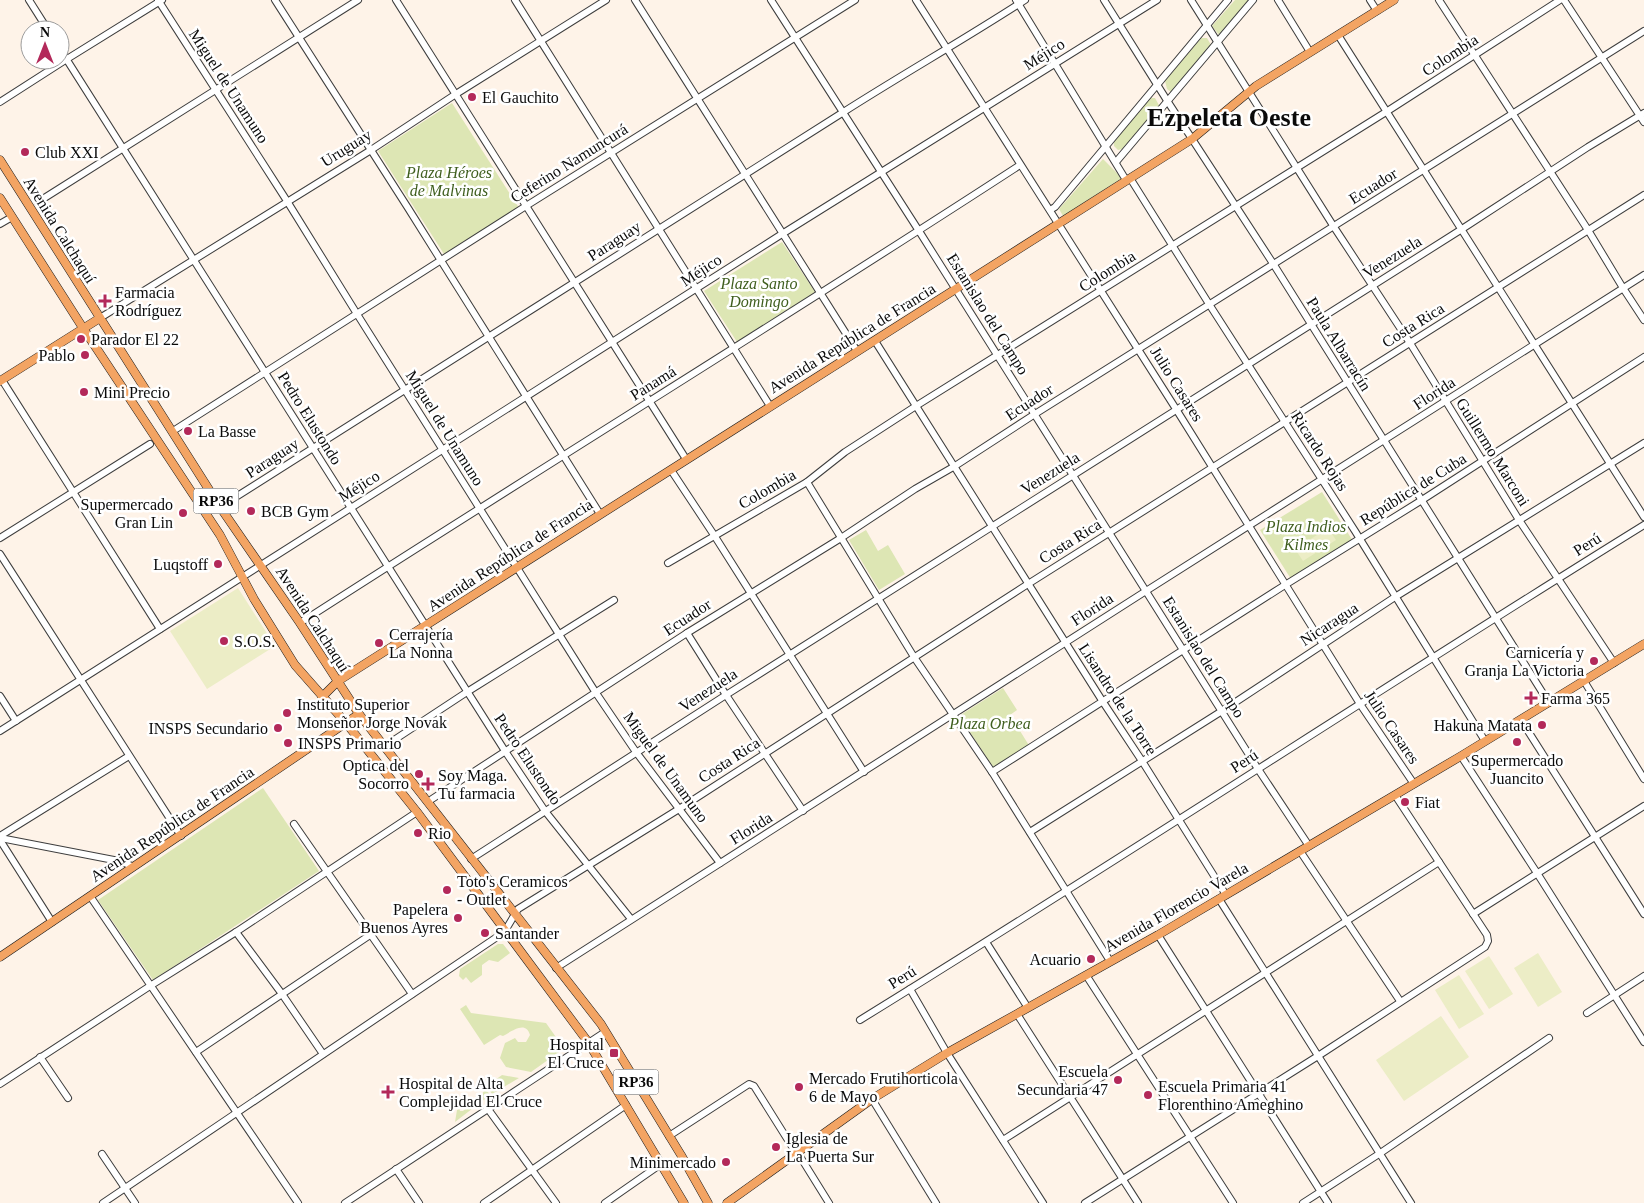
<svg xmlns="http://www.w3.org/2000/svg" width="1644" height="1203" viewBox="0 0 1644 1203" font-family="Georgia,serif">
	<style>
		.green { fill: #dde6b4 }
		.pitch { fill: #ecedc6 }
		.lines { fill: none; stroke-linecap: round; stroke-linejoin: round }
		.minor-casing { stroke: #3d3d3d; stroke-width: 8 }
		.major-casing { stroke: #1b1b1b; stroke-width: 9 }
		.minor { stroke: #fff; stroke-width: 6 }
		.major { stroke: #f3a463; stroke-width: 8 }
		.poi-dot { fill: #b3295a; stroke: #fff; stroke-width: 2 }
		.labels { text-anchor: middle; dominant-baseline: central; stroke-width: 5; stroke-linejoin: round; paint-order: stroke }
		.shield { fill: #fff; stroke: #545454; stroke-width: 1 }
		.shield-label { font-size: 15px; font-weight: bold; fill: #0a0a0a }
		.street-label { font-size: 16px; fill: #0a0a0a; stroke: #fff }
		.poi-label { font-size: 16px; fill: #0a0a0a; stroke: #fff; text-anchor: start }
		.park-label { font-size: 16px; font-style: italic; fill: #3f5e1e; stroke: #fff }
		.town-label { font-size: 26px; font-weight: bold; fill: #0a0a0a; stroke: #fff }
	</style>
	<rect width="100%" height="100%" fill="#fef3e8"/>
	<g class="green">
		<polygon points="1235,0 1249,0 1219,35 1212,26"/>
		<polygon points="1201,38 1207,38 1211,45 1171,92 1167,89 1165,81"/>
		<polygon points="1150,98 1155,98 1160,107 1122,149 1118,150 1114,146 1114,142"/>
		<polygon points="452,103 519,208 444,254 378,151"/>
		<polygon points="1103,159 1122,178 1063,216 1059,209"/>
		<polygon points="782,242 815,292 737,342 704,291"/>
		<polygon points="1322,492 1353,541 1291,579 1260,530"/>
		<polygon points="866,530 878,551 888,545 905,574 879,590 849,540"/>
		<polygon points="1003,688 1017,710 1010,715 1030,747 994,768 959,716"/>
		<polygon points="263,788 319,871 153,980 98,900"/>
		<polygon points="498,944 503,944 510,953 498,962 489,960 482,965 482,975 471,983 466,977 463,980 459,976 460,969"/>
		<path d="M 466,1005 L 471,1013 L 546,1023 L 563,1047 L 562,1050 L 531,1072 L 506,1067 L 500,1058 L 505,1043 L 515,1038 L 518,1042 L 526,1042 L 530,1035 C 526,1020 512,1031 503,1036 L 500,1035 L 484,1045 L 460,1009 Z"/>
		<polygon points="502,1075 519,1078 492,1094 487,1086"/>
		<polygon points="485,1088 490,1095 455,1122 457,1110 459,1108 460,1111 463,1111 482,1095"/>
	</g>
	<g class="pitch">
		<polygon points="1328,528 1336,540 1303,561 1295,549"/>
		<polygon points="238,588 275,646 207,689 170,631"/>
		<polygon points="1538,953 1562,992 1538,1007 1514,968"/>
		<polygon points="1489,956 1513,994 1489,1009 1465,971"/>
		<polygon points="1459,975 1484,1014 1459,1029 1435,990"/>
		<polygon points="1441,1016 1469,1057 1404,1101 1376,1060"/>
	</g>
	<g class="lines">
		<defs>
			<g id="minor">
				<polyline points="29,0 48,30"/>
				<polyline points="158,0 287,201 357,314 596,693 636,752 720,863"/>
				<polyline points="275,0 408,208 600,514"/>
				<polyline points="396,0 686,459"/>
				<polyline points="515,0 770,406"/>
				<polyline points="635,0 857,351"/>
				<polyline points="771,0 919,231 1258,769 1309,846"/>
				<polyline points="916,0 1176,409 1360,704 1414,784"/>
				<polyline points="1016,0 1126,180"/>
				<polyline points="1104,0 1168,102 1274,265 1549,703"/>
				<polyline points="1191,0 1334,227 1410,343 1519,520 1614,663"/>
				<polyline points="1278,0 1310,52"/>
				<polyline points="1370,0 1377,11"/>
				<polyline points="1439,0 1588,230 1623,288 1644,320"/>
				<polyline points="1564,0 1644,122"/>
				<polyline points="1338,35 1644,517"/>
				<polyline points="60,49 505,751 545,811 631,919"/>
				<polyline points="0,102 67,59 162,0"/>
				<polyline points="1116,162 1253,0"/>
				<polyline points="1130,178 1209,304 1355,531 1485,741"/>
				<polyline points="38,202 358,0"/>
				<polyline points="1050,210 1055,207 1228,0"/>
				<polyline points="0,224 12,217"/>
				<polyline points="100,318 371,150 456,94 606,0"/>
				<polyline points="875,341 1103,702 1142,761 1226,895"/>
				<polyline points="2,380 160,629"/>
				<polyline points="173,431 526,206 855,0"/>
				<polyline points="671,470 714,535 864,772"/>
				<polyline points="807,482 914,657 992,772 1110,961"/>
				<path d="M 220,507 C 427,375 635,245 842,113 C 903,74 965,39 1025,0"/>
				<polyline points="0,538 150,444"/>
				<polyline points="0,554 181,836"/>
				<polyline points="668,563 807,482 845,452 916,406 1386,112 1560,0"/>
				<path d="M 300,623 C 539,469 782,320 1020,165"/>
				<polyline points="687,633 726,695 803,811"/>
				<polyline points="1584,681 1644,779"/>
				<polyline points="0,696 16,721"/>
				<polyline points="1521,720 1644,914"/>
				<polyline points="0,731 782,234 1157,0"/>
				<polyline points="391,742 467,692 614,600"/>
				<polyline points="1461,756 1537,873 1644,1042"/>
				<polyline points="992,772 1285,585 1422,500 1644,357"/>
				<polyline points="432,799 687,633 841,538 915,489 955,466 1035,414 1644,31"/>
				<polyline points="294,824 412,994"/>
				<polyline points="1030,832 1222,711 1395,597 1644,443"/>
				<polyline points="0,836 129,756"/>
				<polyline points="0,838 119,861 132,866"/>
				<polyline points="0,840 52,922"/>
				<polyline points="1300,851 1400,1001"/>
				<polyline points="471,859 726,695 1462,229 1588,147 1644,113"/>
				<polyline points="90,896 298,1203"/>
				<polyline points="1219,899 1411,1203"/>
				<polyline points="1473,914 1644,806"/>
				<polyline points="236,932 282,994 323,1054"/>
				<polyline points="1158,935 1328,1203"/>
				<polyline points="986,942 1028,1008"/>
				<polyline points="556,968 1146,591 1644,275"/>
				<polyline points="1086,975 1233,1203"/>
				<polyline points="910,989 947,1053 1043,1203"/>
				<polyline points="1587,1013 1644,976"/>
				<polyline points="1017,1014 1138,1203"/>
				<path d="M 860,1020 C 1123,858 1381,688 1644,525"/>
				<polyline points="196,1052 370,935"/>
				<polyline points="40,1057 68,1098"/>
				<polyline points="0,1084 150,986 236,932 417,812"/>
				<polyline points="872,1099 936,1203"/>
				<polyline points="488,1109 556,1203"/>
				<polyline points="669,1136 749,1084 754,1086 796,1153 801,1158 829,1203"/>
				<polyline points="1003,1140 1439,862"/>
				<polyline points="102,1154 135,1203"/>
				<polyline points="396,1169 419,1203"/>
				<polyline points="103,1203 497,937 505,931 518,909 679,809 1028,584 1644,195"/>
				<polyline points="345,1203 605,1032"/>
				<polyline points="484,1203 626,1105"/>
				<polyline points="605,1203 661,1164"/>
				<polyline points="1085,1203 1318,1056 1485,947 1488,941 1487,935 1395,795"/>
				<polyline points="1303,1203 1379,1154 1549,1038"/>
			</g>
			<g id="major">
				<polyline points="0,160 220,507 300,623 359,714 601,1024 681,1155 708,1203"/>
				<polyline points="0,198 83,328 220,535 254,599 295,665 346,723 417,812 588,1042 684,1203"/>
				<polyline points="0,381 100,318"/>
				<polyline points="322,697 338,681 1192,139 1256,86 1394,0"/>
				<polyline points="0,957 359,714"/>
				<polyline points="727,1203 872,1099 947,1053 1158,935 1461,756 1644,644"/>
			</g>
		</defs>
		<use href="#minor" class="minor-casing"/>
		<use href="#major" class="major-casing"/>
		<use href="#minor" class="minor"/>
		<use href="#major" class="major"/>
	</g>
	<g class="poi-dot">
		<circle cx="472" cy="97" r="5"/>
		<circle cx="25" cy="152" r="5"/>
		<path d="M102.5 293.5h5v5h5v5h-5v5h-5v-5h-5v-5h5z"/>
		<circle cx="81" cy="339" r="5"/>
		<circle cx="85" cy="355" r="5"/>
		<circle cx="84" cy="392" r="5"/>
		<circle cx="188" cy="431" r="5"/>
		<circle cx="251" cy="511" r="5"/>
		<circle cx="183" cy="513" r="5"/>
		<circle cx="218" cy="564" r="5"/>
		<circle cx="224" cy="641" r="5"/>
		<circle cx="379" cy="643" r="5"/>
		<circle cx="1594" cy="661" r="5"/>
		<path d="M1528.5 690.5h5v5h5v5h-5v5h-5v-5h-5v-5h5z"/>
		<circle cx="287" cy="713" r="5"/>
		<circle cx="1542" cy="725" r="5"/>
		<circle cx="278" cy="728" r="5"/>
		<circle cx="1517" cy="742" r="5"/>
		<circle cx="288" cy="743" r="5"/>
		<circle cx="419" cy="774" r="5"/>
		<path d="M425.5 776.5h5v5h5v5h-5v5h-5v-5h-5v-5h5z"/>
		<circle cx="1405" cy="802" r="5"/>
		<circle cx="418" cy="833" r="5"/>
		<circle cx="447" cy="890" r="5"/>
		<circle cx="458" cy="918" r="5"/>
		<circle cx="485" cy="933" r="5"/>
		<circle cx="1091" cy="959" r="5"/>
		<rect x="609" y="1048" width="10" height="10" rx="2.5"/>
		<circle cx="1118" cy="1080" r="5"/>
		<circle cx="799" cy="1087" r="5"/>
		<path d="M385.5 1084.5h5v5h5v5h-5v5h-5v-5h-5v-5h5z"/>
		<circle cx="1148" cy="1095" r="5"/>
		<circle cx="776" cy="1147" r="5"/>
		<circle cx="726" cy="1162" r="5"/>
	</g>
	<g class="labels">
		<g class="shield">
			<rect x="193.5" y="488.5" width="45" height="25" rx="4"/>
			<rect x="613.5" y="1069.5" width="45" height="25" rx="4"/>
		</g>
		<g class="shield-label">
			<text x="216" y="501">RP36</text>
			<text x="636" y="1082">RP36</text>
		</g>
		<g class="street-label">
			<text transform="translate(1044 54) rotate(-32)">Méjico</text>
			<text transform="translate(1450 55) rotate(-33)">Colombia</text>
			<text transform="translate(229 86) rotate(57)">Miguel de Unamuno</text>
			<text transform="translate(346 148) rotate(-32)">Uruguay</text>
			<text transform="translate(569 163) rotate(-32)">Ceferino Namuncurá</text>
			<text transform="translate(1373 186) rotate(-32)">Ecuador</text>
			<text transform="translate(60 230) rotate(58)">Avenida Calchaquí</text>
			<text transform="translate(614 241) rotate(-33)">Paraguay</text>
			<text transform="translate(1392 257) rotate(-32)">Venezuela</text>
			<text transform="translate(701 270) rotate(-33)">Méjico</text>
			<text transform="translate(1107 271) rotate(-32)">Colombia</text>
			<text transform="translate(988 314) rotate(58)">Estanislao del Campo</text>
			<text transform="translate(1413 325) rotate(-32)">Costa Rica</text>
			<text transform="translate(852 338) rotate(-32)">Avenida República de Francia</text>
			<text transform="translate(1339 344) rotate(58)">Paula Albarracín</text>
			<text transform="translate(653 383) rotate(-32)">Panamá</text>
			<text transform="translate(1177 384) rotate(58)">Julio Casares</text>
			<text transform="translate(1434 393) rotate(-33)">Florida</text>
			<text transform="translate(1029 402) rotate(-33)">Ecuador</text>
			<text transform="translate(310 418) rotate(58)">Pedro Elustondo</text>
			<text transform="translate(445 428) rotate(58)">Miguel de Unamuno</text>
			<text transform="translate(1320 451) rotate(57)">Ricardo Rojas</text>
			<text transform="translate(1493 452) rotate(58)">Guillermo Marconi</text>
			<text transform="translate(272 458) rotate(-33)">Paraguay</text>
			<text transform="translate(1050 473) rotate(-32)">Venezuela</text>
			<text transform="translate(359 486) rotate(-32)">Méjico</text>
			<text transform="translate(767 489) rotate(-30)">Colombia</text>
			<text transform="translate(1413 489) rotate(-32)">República de Cuba</text>
			<text transform="translate(1070 541) rotate(-32)">Costa Rica</text>
			<text transform="translate(1587 544) rotate(-32)">Perú</text>
			<text transform="translate(510 555) rotate(-33)">Avenida República de Francia</text>
			<text transform="translate(1092 609) rotate(-33)">Florida</text>
			<text transform="translate(687 617) rotate(-33)">Ecuador</text>
			<text transform="translate(313 619) rotate(57)">Avenida Calchaquí</text>
			<text transform="translate(1329 624) rotate(-33)">Nicaragua</text>
			<text transform="translate(1204 657) rotate(58)">Estanislao del Campo</text>
			<text transform="translate(708 690) rotate(-33)">Venezuela</text>
			<text transform="translate(1118 699) rotate(57)">Lisandro de la Torre</text>
			<text transform="translate(1392 727) rotate(56)">Julio Casares</text>
			<text transform="translate(528 759) rotate(56)">Pedro Elustondo</text>
			<text transform="translate(729 760) rotate(-33)">Costa Rica</text>
			<text transform="translate(1244 761) rotate(-33)">Perú</text>
			<text transform="translate(666 767) rotate(54)">Miguel de Unamuno</text>
			<text transform="translate(172 824) rotate(-34)">Avenida República de Francia</text>
			<text transform="translate(751 828) rotate(-32)">Florida</text>
			<text transform="translate(1176 907) rotate(-30)">Avenida Florencio Varela</text>
			<text transform="translate(902 977) rotate(-32)">Perú</text>
		</g>
		<g class="poi-label">
			<text x="482" y="97">El Gauchito</text>
			<text x="35" y="152">Club XXI</text>
			<text x="115" y="292">Farmacia<tspan x="115" dy="18">Rodríguez</tspan></text>
			<text x="91" y="339">Parador El 22</text>
			<text x="75" y="355" text-anchor="end">Pablo</text>
			<text x="94" y="392">Mini Precio</text>
			<text x="198" y="431">La Basse</text>
			<text x="173" y="504" text-anchor="end">Supermercado<tspan x="173" dy="18">Gran Lin</tspan></text>
			<text x="261" y="511">BCB Gym</text>
			<text x="208" y="564" text-anchor="end">Luqstoff</text>
			<text x="389" y="634">Cerrajería<tspan x="389" dy="18">La Nonna</tspan></text>
			<text x="234" y="641">S.O.S.</text>
			<text x="1584" y="652" text-anchor="end">Carnicería y<tspan x="1584" dy="18">Granja La Victoria</tspan></text>
			<text x="1541" y="698">Farma 365</text>
			<text x="297" y="704">Instituto Superior<tspan x="297" dy="18">Monseñor Jorge Novak</tspan></text>
			<text x="1532" y="725" text-anchor="end">Hakuna Matata</text>
			<text x="268" y="728" text-anchor="end">INSPS Secundario</text>
			<text x="298" y="743">INSPS Primario</text>
			<text x="1517" y="760" text-anchor="middle">Supermercado<tspan x="1517" dy="18">Juancito</tspan></text>
			<text x="409" y="765" text-anchor="end">Optica del<tspan x="409" dy="18">Socorro</tspan></text>
			<text x="438" y="775">Soy Maga.<tspan x="438" dy="18">Tu farmacia</tspan></text>
			<text x="1415" y="802">Fiat</text>
			<text x="428" y="833">Rio</text>
			<text x="457" y="881">Toto's Ceramicos<tspan x="457" dy="18">- Outlet</tspan></text>
			<text x="448" y="909" text-anchor="end">Papelera<tspan x="448" dy="18">Buenos Ayres</tspan></text>
			<text x="495" y="933">Santander</text>
			<text x="1081" y="959" text-anchor="end">Acuario</text>
			<text x="604" y="1044" text-anchor="end">Hospital<tspan x="604" dy="18">El Cruce</tspan></text>
			<text x="1108" y="1071" text-anchor="end">Escuela<tspan x="1108" dy="18">Secundaria 47</tspan></text>
			<text x="809" y="1078">Mercado Frutihorticola<tspan x="809" dy="18">6 de Mayo</tspan></text>
			<text x="399" y="1083">Hospital de Alta<tspan x="399" dy="18">Complejidad El Cruce</tspan></text>
			<text x="1158" y="1086">Escuela Primaria 41<tspan x="1158" dy="18">Florenthino Ameghino</tspan></text>
			<text x="786" y="1138">Iglesia de<tspan x="786" dy="18">La Puerta Sur</tspan></text>
			<text x="716" y="1162" text-anchor="end">Minimercado</text>
		</g>
		<g class="park-label">
			<text x="449" y="172">Plaza Héroes<tspan x="449" dy="18">de Malvinas</tspan></text>
			<text x="759" y="283">Plaza Santo<tspan x="759" dy="18">Domingo</tspan></text>
			<text x="1306" y="526">Plaza Indios<tspan x="1306" dy="18">Kilmes</tspan></text>
			<text x="990" y="723">Plaza Orbea</text>
		</g>
		<g class="town-label">
			<text x="1229" y="117">Ezpeleta Oeste</text>
		</g>
	</g>
	<g transform="translate(45 45)"><circle r="24" fill="#ffffff" stroke="#9d9d9d"/>
	<path d="M0-4L9 19L0 12L-9 19Z" fill="#b3295a"/>
	<text y="-8" font-size="14" font-weight="bold" text-anchor="middle" fill="#0a0a0a">N</text>
	</g>
</svg>
